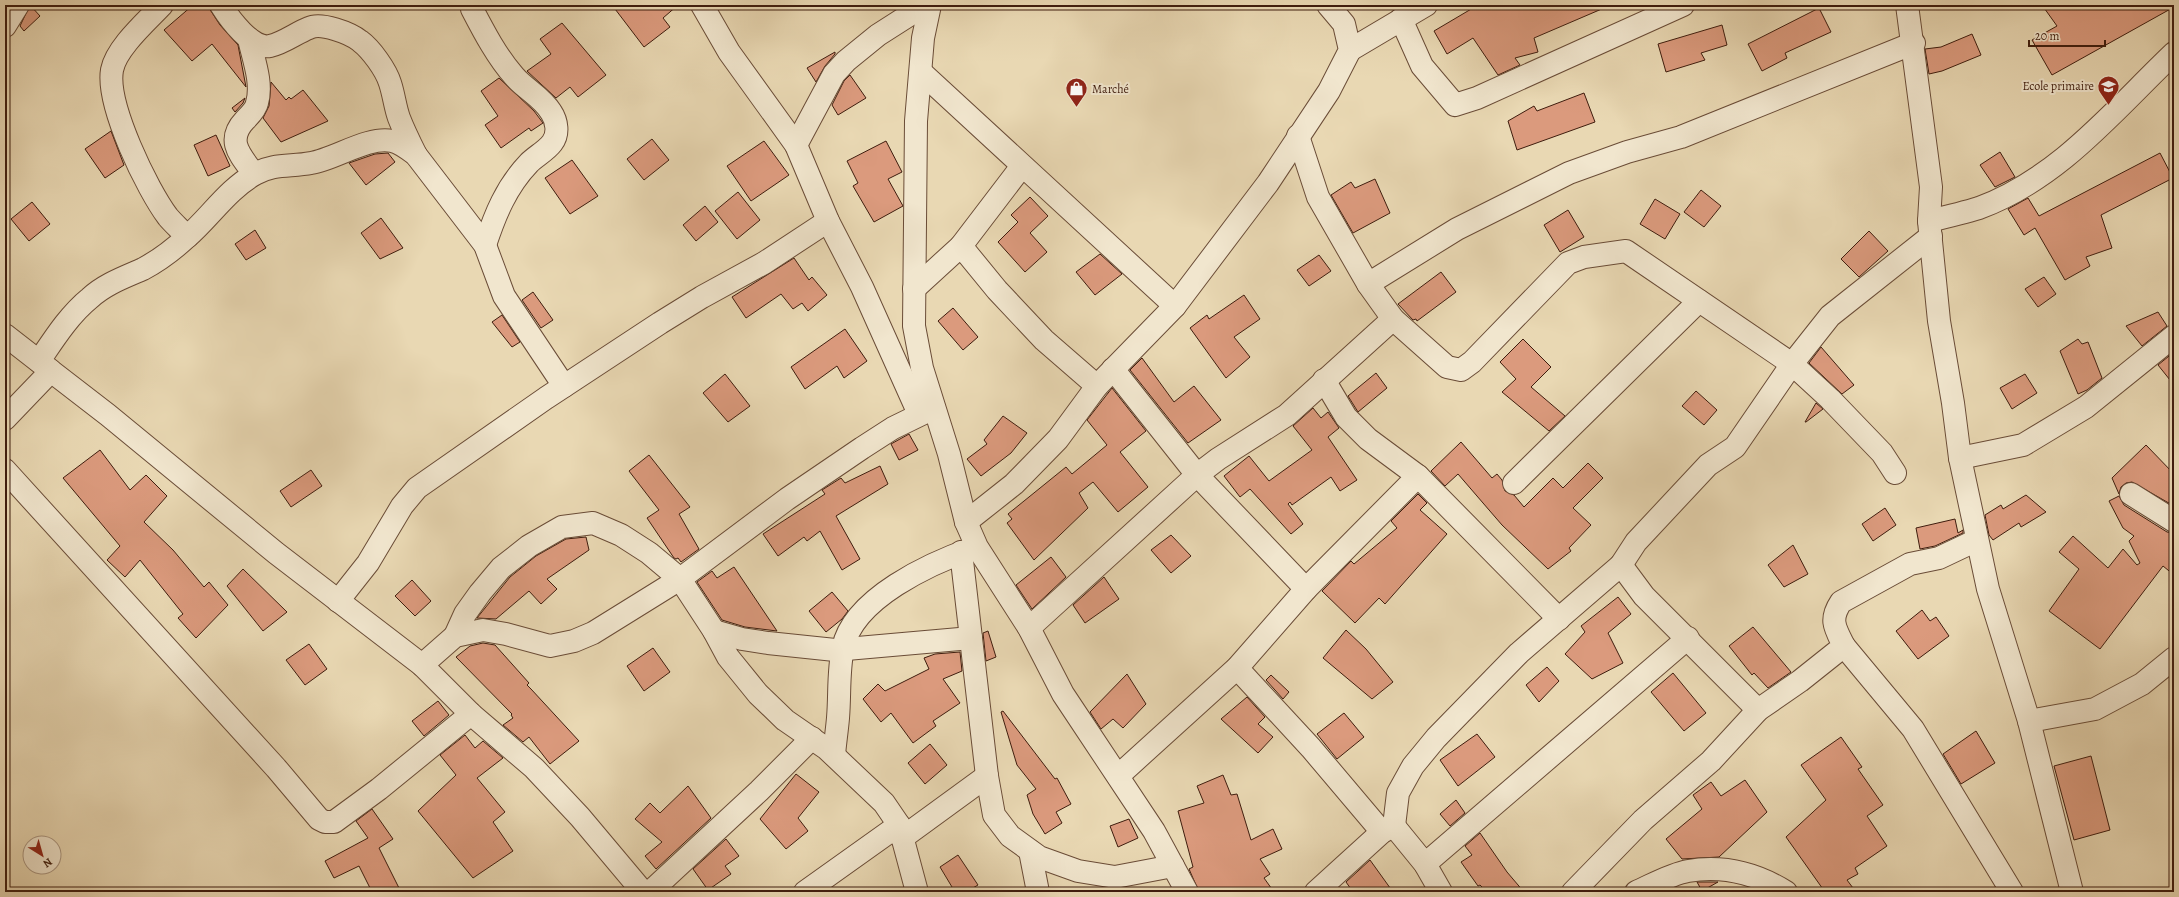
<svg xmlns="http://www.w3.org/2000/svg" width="2179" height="897" viewBox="0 0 2179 897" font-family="Alegreya,serif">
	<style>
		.building { fill: #db9a7d; stroke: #3f1d0e }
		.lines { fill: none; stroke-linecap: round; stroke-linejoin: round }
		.minor-casing { stroke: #6a4c37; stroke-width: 24 }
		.minor { stroke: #f1e6ce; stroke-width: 22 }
		.labels { text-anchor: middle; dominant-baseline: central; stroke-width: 4; stroke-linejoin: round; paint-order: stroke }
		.poi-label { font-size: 12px; fill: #3f1d0e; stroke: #f1e6ce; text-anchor: end }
	</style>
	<rect width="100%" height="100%" fill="#e9d8b3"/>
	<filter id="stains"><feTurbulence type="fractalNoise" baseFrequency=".005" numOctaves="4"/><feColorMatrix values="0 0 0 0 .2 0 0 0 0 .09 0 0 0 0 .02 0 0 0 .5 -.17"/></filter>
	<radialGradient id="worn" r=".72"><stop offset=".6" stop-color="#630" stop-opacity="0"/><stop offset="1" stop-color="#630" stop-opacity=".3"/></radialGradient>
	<g class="building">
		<polygon points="30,5 40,16 24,31 20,26"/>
		<polygon points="193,5 207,5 220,25 238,45 246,87 212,44 192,61 164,30"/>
		<polygon points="612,5 678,5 663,18 670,27 644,47"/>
		<polygon points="1478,5 1611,5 1534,38 1538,52 1515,58 1520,65 1498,75 1473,38 1447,54 1434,31"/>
		<polygon points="2042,5 2174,5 2174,7 2052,75 2032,40 2057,26"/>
		<polygon points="1819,8 1831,32 1785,53 1787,58 1762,71 1748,44"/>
		<polygon points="562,23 606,75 578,97 570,87 556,98 527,71 551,54 540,39"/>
		<polygon points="1722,25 1727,45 1701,53 1705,60 1666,72 1658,44"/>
		<polygon points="1972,34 1981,55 1942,71 1929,74 1925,49 1941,47"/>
		<polygon points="835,52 835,54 825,66 816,82 807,68"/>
		<polygon points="850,75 866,98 838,115 832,105 844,81"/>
		<polygon points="499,78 534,111 543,123 531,131 529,128 501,148 485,125 498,116 481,91"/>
		<polygon points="271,82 286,100 289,97 291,99 303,90 328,121 281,142 263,118 269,106"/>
		<polygon points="1584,93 1595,122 1517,150 1508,121 1534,106 1537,111"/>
		<polygon points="245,98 243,103 235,112 232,108"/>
		<polygon points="111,131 124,165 105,178 85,149"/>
		<polygon points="216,135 230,166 208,176 194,145"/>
		<polygon points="652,139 669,160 644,180 627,159"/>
		<polygon points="764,141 789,175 751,201 727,166"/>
		<polygon points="886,141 902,172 888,179 903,206 874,222 853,186 858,183 847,161"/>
		<polygon points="2000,152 2015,177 1995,187 1980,165"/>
		<polygon points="388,153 395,162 366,185 349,163 375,154"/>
		<polygon points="2160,153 2173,178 2101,215 2112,248 2086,257 2090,266 2065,280 2035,228 2024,235 2008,209 2028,198 2039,216"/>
		<polygon points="572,160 598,196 570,214 545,178"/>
		<polygon points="1375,179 1390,213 1353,233 1331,195 1351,182 1355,188"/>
		<polygon points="1701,190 1721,206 1704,227 1684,212"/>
		<polygon points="738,192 760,220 737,239 715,211"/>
		<polygon points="1030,197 1048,216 1030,233 1047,252 1025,272 998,242 1018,222 1011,215"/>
		<polygon points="1655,199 1680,214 1665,239 1640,224"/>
		<polygon points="32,202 50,224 29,241 11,219"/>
		<polygon points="705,206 718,222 696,241 683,225"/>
		<polygon points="1568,210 1584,237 1560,252 1544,225"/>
		<polygon points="381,218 403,248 380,259 361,233"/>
		<polygon points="255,230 266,248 246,260 235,244"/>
		<polygon points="1869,231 1888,251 1859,277 1841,259"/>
		<polygon points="1100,254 1122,274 1095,295 1076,272"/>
		<polygon points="1319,255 1331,271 1309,286 1297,270"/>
		<polygon points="794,258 809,280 812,277 827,295 808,311 802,303 793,309 781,294 746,318 732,297"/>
		<polygon points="1441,272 1456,292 1417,321 1416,319 1413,320 1398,304"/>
		<polygon points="2044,277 2056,294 2038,307 2025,289"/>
		<polygon points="533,292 553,320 541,328 522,300"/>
		<polygon points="1244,295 1260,319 1234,337 1250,357 1226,378 1190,328 1207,315 1209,319"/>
		<polygon points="953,308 978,337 963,350 938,321"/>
		<polygon points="2158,312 2167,326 2142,346 2126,326"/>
		<polygon points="502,315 520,342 512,347 492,322"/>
		<polygon points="845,329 867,361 844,378 837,366 805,389 791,367"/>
		<polygon points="1523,339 1551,367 1531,387 1565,416 1549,431 1502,392 1516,379 1500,362"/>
		<polygon points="2078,339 2082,344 2088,342 2102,378 2087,390 2078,394 2060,351"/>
		<polygon points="1821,347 1854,385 1842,394 1809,363"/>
		<polygon points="2174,352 2174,385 2158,365"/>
		<polygon points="1142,358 1174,402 1194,386 1221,420 1188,443 1130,370"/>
		<polygon points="1376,373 1387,388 1358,412 1348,396"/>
		<polygon points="725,374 750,406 728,422 703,393"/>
		<polygon points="2025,374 2037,393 2012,409 2000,388"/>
		<polygon points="1112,388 1146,431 1120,452 1148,487 1118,512 1093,482 1079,493 1088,508 1034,560 1007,523 1012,519 1008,514 1066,467 1072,474 1107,445 1087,420"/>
		<polygon points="1696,391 1717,410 1704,425 1682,406"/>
		<polygon points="1816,403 1823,409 1806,422 1805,422"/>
		<polygon points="1313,408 1321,418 1328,412 1339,428 1328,437 1357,480 1340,491 1331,477 1292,505 1290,502 1288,504 1303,524 1291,534 1250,489 1240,497 1224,476 1249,456 1269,481 1312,450 1293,426"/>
		<polygon points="1003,416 1027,433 1011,453 981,476 967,459 987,444 984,440"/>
		<polygon points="909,434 918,450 899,460 891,444"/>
		<polygon points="1461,442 1492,478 1497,474 1502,480 1505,491 1514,495 1524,507 1553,478 1563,488 1588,463 1603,478 1573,508 1591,525 1569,548 1571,551 1548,569 1502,525 1458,474 1445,486 1431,471"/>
		<polygon points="2146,445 2174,474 2174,506 2132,482 2126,483 2121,487 2119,494 2112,478"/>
		<polygon points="100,450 130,490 146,475 167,496 144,522 173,550 204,587 209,582 228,605 196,638 178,618 183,614 140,560 125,577 107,560 120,546 63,478"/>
		<polygon points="649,455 690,507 679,514 699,549 681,562 678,558 676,559 674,558 647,518 659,510 629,471"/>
		<polygon points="880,466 888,484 836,516 860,559 842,570 820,531 807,541 804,537 778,556 763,534 825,494 822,490 841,478 845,483"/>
		<polygon points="311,470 322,486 291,507 280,491"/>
		<polygon points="1418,494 1427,503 1420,510 1447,534 1385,604 1379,598 1355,623 1322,591 1351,561 1354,564 1397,528 1391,521"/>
		<polygon points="2026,495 2046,512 2021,527 2019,523 1993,540 1989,535 1985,515 2001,505 2003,509"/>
		<polygon points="2119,496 2124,505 2167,532 2174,533 2174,575 2163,566 2100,649 2049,611 2079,569 2059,552 2073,536 2108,568 2123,549 2137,565 2140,563 2129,541 2134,536 2123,528 2109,501"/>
		<polygon points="1885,508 1896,525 1873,541 1862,524"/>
		<polygon points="1955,519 1958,533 1963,530 1963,533 1935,546 1920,549 1916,528"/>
		<polygon points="1171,535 1191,556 1171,573 1151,550"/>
		<polygon points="586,537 589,550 547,579 557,589 541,604 529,591 496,619 477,618 510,577 536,556 566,539"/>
		<polygon points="1793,545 1808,574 1784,587 1768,565"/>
		<polygon points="1051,557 1066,577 1032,609 1016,585"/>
		<polygon points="734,567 777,631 745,627 722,620 697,582 712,571 717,578"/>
		<polygon points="243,569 287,612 263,631 227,586"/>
		<polygon points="1104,577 1119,599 1085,623 1073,605"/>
		<polygon points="412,580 431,601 415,616 395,596"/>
		<polygon points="832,592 848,611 842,619 826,632 809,611"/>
		<polygon points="1618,597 1631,614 1608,633 1623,663 1592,679 1565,654 1585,632 1581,626"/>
		<polygon points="1922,610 1930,621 1936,617 1949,636 1918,659 1896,631"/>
		<polygon points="1753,627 1791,672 1768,688 1754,673 1752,675 1729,646"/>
		<polygon points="1346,630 1366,649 1393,682 1372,699 1323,658"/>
		<polygon points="988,631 996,657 986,661 983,633"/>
		<polygon points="483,643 495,645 529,683 527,685 531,689 579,741 550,764 529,737 523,742 503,725 513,718 511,715 512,714 456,657 470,646"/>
		<polygon points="309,644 327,669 305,685 286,660"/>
		<polygon points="653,648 670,672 644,691 627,666"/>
		<polygon points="960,652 962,671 943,679 960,703 933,721 936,726 913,743 891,713 881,722 863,699 878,684 885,691 929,669 924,658 935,654"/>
		<polygon points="1547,667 1559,681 1539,702 1526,685"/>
		<polygon points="1673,673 1706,713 1684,731 1651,692"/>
		<polygon points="1127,674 1146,704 1123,728 1113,719 1101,729 1090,712"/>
		<polygon points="1271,675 1289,692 1283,699 1266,680"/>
		<polygon points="1247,697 1265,717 1258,724 1273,737 1258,753 1221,719"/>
		<polygon points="438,701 449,715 424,736 412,721"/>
		<polygon points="1003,711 1055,779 1057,778 1071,804 1056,812 1062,823 1045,834 1033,814 1027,795 1036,789 1017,765 1001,712"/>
		<polygon points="1344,713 1364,737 1337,759 1317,734"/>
		<polygon points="1976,731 1995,763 1961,784 1943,754"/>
		<polygon points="1477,734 1495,757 1458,786 1440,760"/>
		<polygon points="465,735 475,748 483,741 503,758 477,778 505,812 493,822 513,851 473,878 418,811 456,775 440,755"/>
		<polygon points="1841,737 1862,767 1858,769 1883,805 1867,816 1887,846 1855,868 1858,874 1847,880 1856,892 1825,892 1786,837 1826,800 1801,765"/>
		<polygon points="930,744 947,765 925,784 908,763"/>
		<polygon points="2091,756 2110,830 2074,840 2054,766"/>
		<polygon points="796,774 819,792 798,818 808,831 786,849 760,819"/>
		<polygon points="1223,775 1231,795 1237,794 1251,840 1273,829 1282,849 1260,859 1270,874 1264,878 1274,892 1199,892 1189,869 1193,867 1178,811 1204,803 1197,786"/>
		<polygon points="1745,780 1767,812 1719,857 1682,859 1666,839 1702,809 1693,795 1711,782 1721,796"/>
		<polygon points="688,786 711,818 656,869 645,856 662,842 635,819 650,803 660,813"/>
		<polygon points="1456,800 1465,813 1450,826 1440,814"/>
		<polygon points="372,809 393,839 379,848 401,892 372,892 359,866 334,878 325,861 368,838 356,821"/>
		<polygon points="1129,819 1138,838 1118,847 1110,826"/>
		<polygon points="1480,833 1507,872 1524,892 1487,892 1480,885 1478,886 1461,862 1472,855 1465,846"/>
		<polygon points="726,839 739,856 725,866 731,874 708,890 693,869"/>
		<polygon points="958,855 978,885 966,892 955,892 940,867"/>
		<polygon points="1370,860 1393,892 1353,892 1346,882"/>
		<polygon points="1697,882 1718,882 1702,891"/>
	</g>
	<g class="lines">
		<defs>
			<g id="minor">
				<path d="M 162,5 C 147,21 116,48 112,70 C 106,105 147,189 168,217 C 174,224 181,230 187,237"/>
				<path d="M 221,5 C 229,18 252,50 270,46 C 284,43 296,33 309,28 C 321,22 350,33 360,41 C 371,49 386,70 390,83 C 394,95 395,107 399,118 C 404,131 410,143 416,155"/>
				<path d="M 473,5 L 472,9 C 484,32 497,57 514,76 C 525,89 542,97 551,112 C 557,121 559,134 552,143 C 546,151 536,156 529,163 C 506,187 495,215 485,245"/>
				<polyline points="702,5 729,52 796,145 828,221 862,287 919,414"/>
				<polyline points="930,5 923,38 916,121 914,326 922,368 949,454 966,522 977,547 1029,628 1063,694 1154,831 1187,892"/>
				<polyline points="1907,5 1931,187 1929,221 1939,321 1953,403 1960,458 1988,589 2029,721 2072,892"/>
				<polyline points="1401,19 1422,66 1455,105 1477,98 1683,5"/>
				<polyline points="5,26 18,5"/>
				<path d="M 249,39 C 253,58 263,83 257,103 C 256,109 249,116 245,120 C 225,141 241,156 254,174"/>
				<polyline points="1350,50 1426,5"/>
				<polyline points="921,72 1175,306"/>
				<polyline points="1298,136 1318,197 1368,284 1393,319 1447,367 1461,370 1472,362 1568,263 1584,257 1626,251 1792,364 1830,399 1882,453 1895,473"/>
				<polyline points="796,145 834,74 846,61 878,35 925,5"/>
				<path d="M 1929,221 C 1946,217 1963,213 1979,208 C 2060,178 2114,110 2174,53"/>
				<polyline points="961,246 1022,166"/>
				<polyline points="1368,284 1457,229 1569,173 1627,152 1681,137 1914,43"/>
				<polyline points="914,289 961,246 997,290 1044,340 1097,386"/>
				<polyline points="5,335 50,370"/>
				<path d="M 39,361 C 54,339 69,315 90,298 C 105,284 125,277 143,269 C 158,261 174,249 187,237 C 210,217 228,189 255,174 C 274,163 291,167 311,163 C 335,159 368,136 392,141 C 401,143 408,149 416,155 L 485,245 L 504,296 L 564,386"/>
				<polyline points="1113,369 1197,475 1306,589"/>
				<polyline points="1324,380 1346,417 1368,439 1418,476 1559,619"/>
				<polyline points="5,419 51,371 108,415 276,553 422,665 471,714 534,768 580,817 643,892"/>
				<polyline points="1960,458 2023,445 2086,407 2174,336"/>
				<polyline points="5,470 276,768 319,819 325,822 334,822 379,789 471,714"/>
				<polyline points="1514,483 1699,301"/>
				<polyline points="2131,494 2174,521"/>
				<polyline points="966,522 1014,484 1058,439 1097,386 1175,306 1268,183 1329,91 1350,50 1344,24 1328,5"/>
				<polyline points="961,552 987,776 994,815 1010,836 1039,857 1078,871 1115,877 1173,866"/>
				<polyline points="1621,565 1644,596 1758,710"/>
				<polyline points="338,601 368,563 402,506 417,488 546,398 660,323 702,297 764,263 828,221"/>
				<polyline points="1029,628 1197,475 1218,459 1287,415 1393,319"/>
				<polyline points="714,631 742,639 768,643 835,650 971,638"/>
				<polyline points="455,636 465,614 480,593 501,568 529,546 562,527 593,523 621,535 649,553 680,579 714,631 728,657 758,694 785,720 827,749 884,803 899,825 917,892"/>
				<polyline points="1844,646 1913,729 2012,892"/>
				<polyline points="422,665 455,636 483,630 506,634 550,646 574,641 593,633 680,579 787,499 862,448 893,428 934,408"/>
				<polyline points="1237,668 1311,748 1382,832"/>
				<polyline points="2029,721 2095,709 2142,684 2174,658"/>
				<path d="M 834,755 C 835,743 837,730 838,718 C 840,695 838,671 843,648 C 853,598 931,563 974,548"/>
				<polyline points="1118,776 1237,668 1306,589 1418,476"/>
				<polyline points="1394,826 1398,793 1413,766 1436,738 1519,653 1621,565 1636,542 1708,465 1735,447 1792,364 1830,316 1931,236"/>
				<polyline points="902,838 987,776"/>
				<polyline points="1030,851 1038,892"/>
				<polyline points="1425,864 1688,638"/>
				<polyline points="650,892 759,791 812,738"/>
				<polyline points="805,892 899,825"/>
				<polyline points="1316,892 1382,832 1394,826 1425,864 1441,892"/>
				<path d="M 1573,892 L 1643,820 L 1711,761 L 1758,710 L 1800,681 L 1844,646 C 1835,628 1829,620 1841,602 L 1910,564 L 1939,558 L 1977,540"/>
				<path d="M 1636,892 C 1652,885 1671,874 1688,871 C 1723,865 1757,874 1786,892"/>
			</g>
		</defs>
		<use href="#minor" class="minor-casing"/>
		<use href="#minor" class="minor"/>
	</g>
	<defs>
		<symbol id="school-pin" viewBox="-11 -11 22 30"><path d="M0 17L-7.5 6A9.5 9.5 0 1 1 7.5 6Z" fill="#8f2418" stroke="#f1e6ce"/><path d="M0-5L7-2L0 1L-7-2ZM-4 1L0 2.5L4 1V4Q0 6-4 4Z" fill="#fff"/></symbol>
		<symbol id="shop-pin" viewBox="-11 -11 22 30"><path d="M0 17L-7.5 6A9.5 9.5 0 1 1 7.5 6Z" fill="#8f2418" stroke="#f1e6ce"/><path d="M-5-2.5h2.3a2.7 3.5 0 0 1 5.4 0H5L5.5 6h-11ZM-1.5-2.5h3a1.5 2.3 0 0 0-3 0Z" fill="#fff"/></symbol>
	</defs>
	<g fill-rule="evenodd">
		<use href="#school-pin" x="2096" y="74" width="25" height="34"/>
		<use href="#shop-pin" x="1064" y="76" width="25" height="34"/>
	</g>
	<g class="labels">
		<g class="poi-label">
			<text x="2094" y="86">Ecole primaire</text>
			<text x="1092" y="89" text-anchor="start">Marché</text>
		</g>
	</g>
	<rect width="2179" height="897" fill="none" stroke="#e9d8b3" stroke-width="20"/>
	<rect x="6" y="6" width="2167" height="885" fill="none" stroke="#3f1d0e" stroke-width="2"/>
	<rect x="10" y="10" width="2159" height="877" fill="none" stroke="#3f1d0e"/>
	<g transform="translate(42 855) rotate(143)"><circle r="19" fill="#f1e6ce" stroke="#aa9681"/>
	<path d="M0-3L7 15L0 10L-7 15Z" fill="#8f2418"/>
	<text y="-6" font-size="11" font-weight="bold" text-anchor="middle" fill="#3f1d0e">N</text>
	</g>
	<path d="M2029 40v6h76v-6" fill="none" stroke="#3f1d0e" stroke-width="2"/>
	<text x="2035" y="40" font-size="12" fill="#3f1d0e" stroke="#f1e6ce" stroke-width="3" paint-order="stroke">20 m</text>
	<rect width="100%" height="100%" filter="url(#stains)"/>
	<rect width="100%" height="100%" fill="url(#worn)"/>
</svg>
